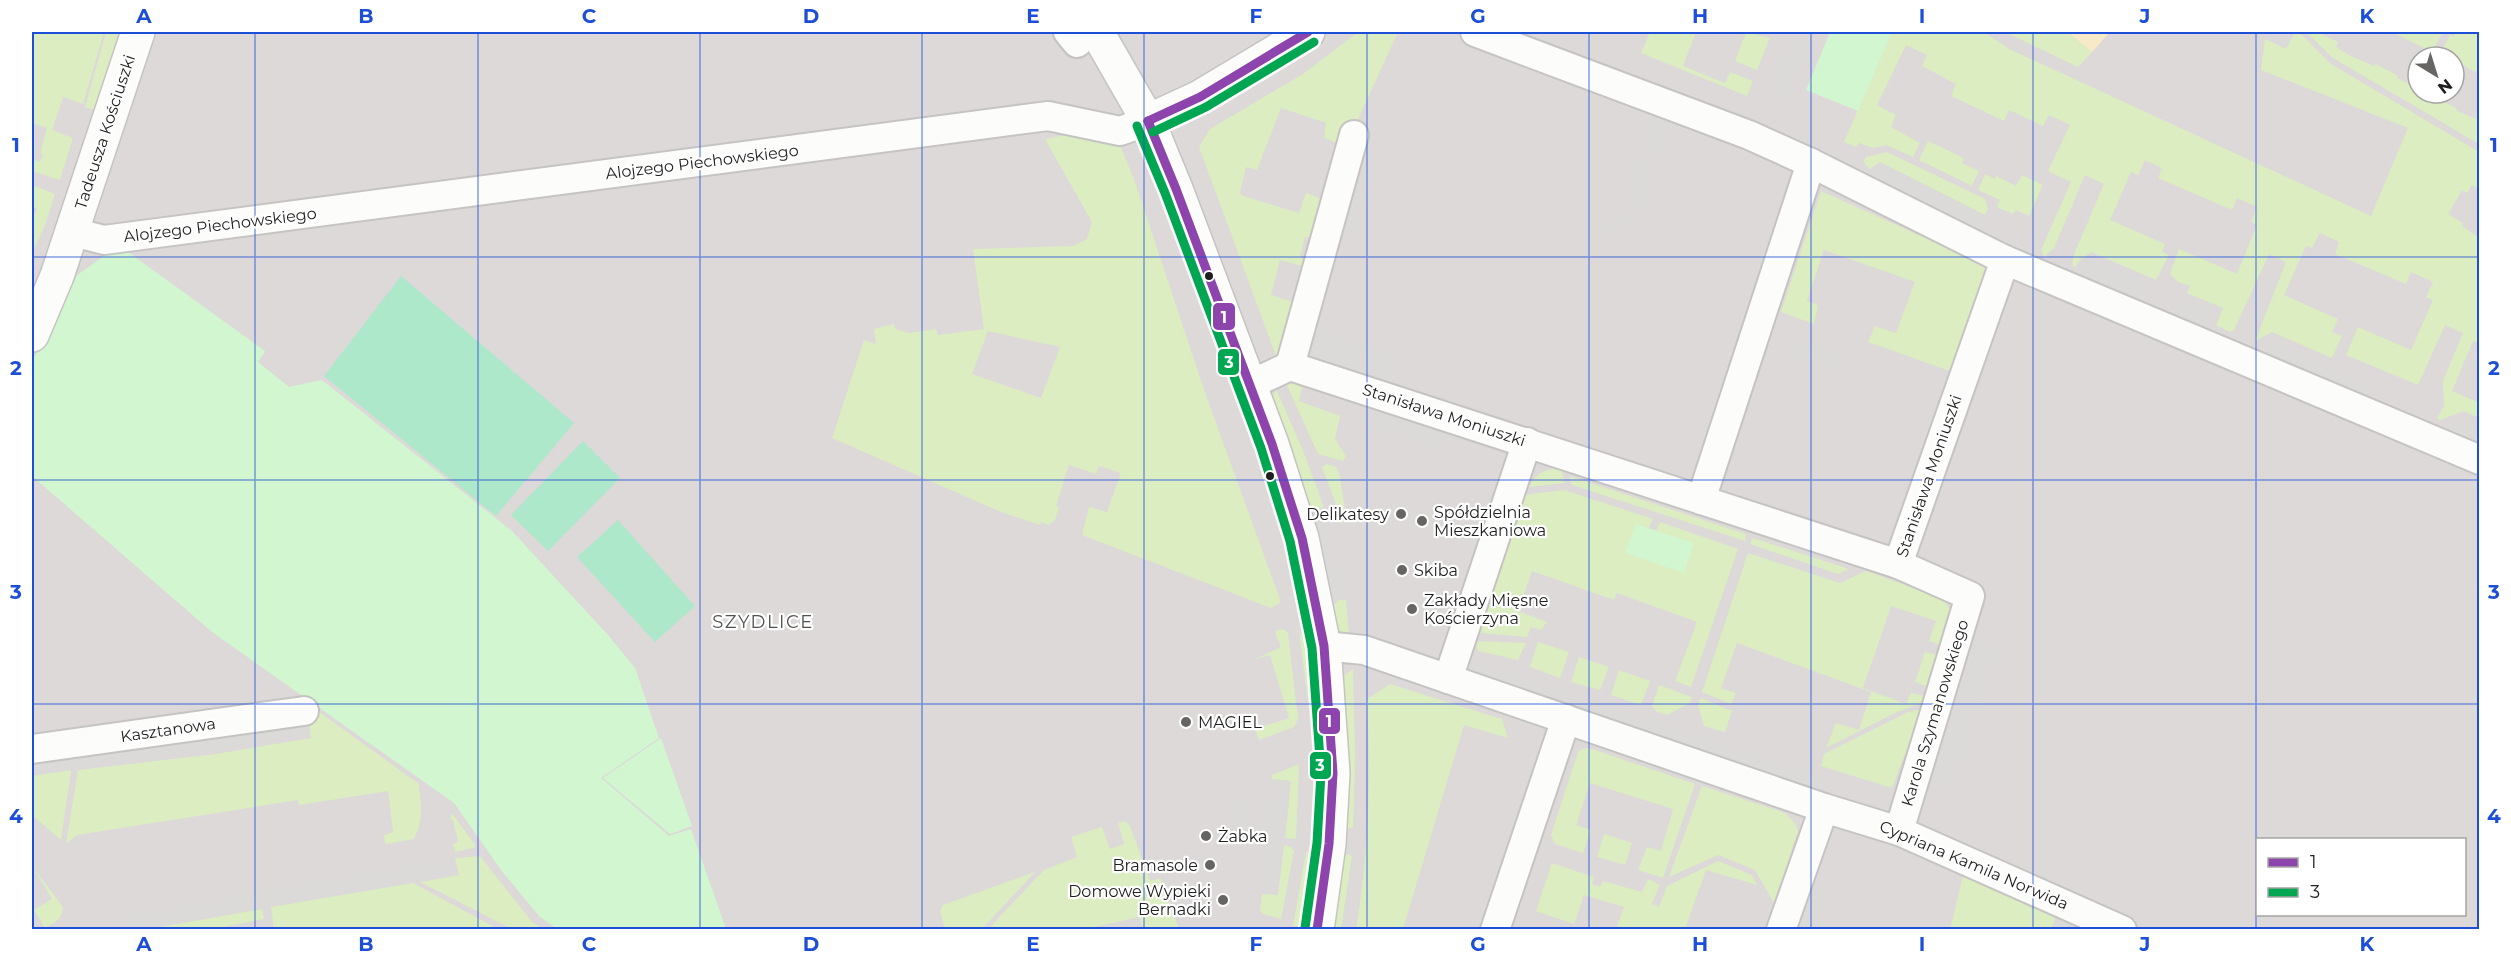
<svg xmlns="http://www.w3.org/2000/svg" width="2511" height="961" viewBox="0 0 2511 961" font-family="Montserrat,sans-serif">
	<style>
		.residential { fill: #dcd9d8; fill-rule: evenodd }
		.religious { fill: #dbdad8 }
		.grass { fill: #dbedc1; fill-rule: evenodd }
		.sand { fill: #f7eac9 }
		.park { fill: #d2f6cf }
		.pitch { fill: #ade8cb }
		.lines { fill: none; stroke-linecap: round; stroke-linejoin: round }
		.minor-casing { stroke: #c5c4c2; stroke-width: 32 }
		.tertiary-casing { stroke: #c5c4c2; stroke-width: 36 }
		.minor { stroke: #fcfcfb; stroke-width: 28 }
		.tertiary { stroke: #fcfcfb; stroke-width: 33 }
		.bus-1-casing { stroke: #fff; stroke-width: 14 }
		.bus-2-casing { stroke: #fff; stroke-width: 14 }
		.bus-1 { stroke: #8e44ad; stroke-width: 9 }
		.bus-2 { stroke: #00a651; stroke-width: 9 }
		.grid { fill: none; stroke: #1d4ed8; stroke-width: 1.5; stroke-opacity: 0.55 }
		.bus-dot { fill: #1e1e1e; stroke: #fff; stroke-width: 2 }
		.poi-dot { fill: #666564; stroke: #fff; stroke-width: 2 }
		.labels { text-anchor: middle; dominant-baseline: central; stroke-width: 4.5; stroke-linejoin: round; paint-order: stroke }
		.street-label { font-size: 16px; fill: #1e1e1e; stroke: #fff }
		.poi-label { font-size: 16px; fill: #1e1e1e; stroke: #fff; text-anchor: start }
		.neighbourhood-label { font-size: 18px; letter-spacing: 1.5px; fill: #515151; stroke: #fff }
		.line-badge { stroke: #fff; stroke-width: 2 }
		.badge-label { font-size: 16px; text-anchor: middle; font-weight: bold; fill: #fff }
		.neatline { fill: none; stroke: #1d4ed8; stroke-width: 2 }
		.grid-label { font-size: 20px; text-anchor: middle; font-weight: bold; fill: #1d4ed8 }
	</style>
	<rect width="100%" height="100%" fill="#edeae6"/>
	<path class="residential" d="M 32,32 L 2479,32 L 2479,929 L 32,929 ZM 2418,57 L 2454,57 L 2454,93 L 2418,93 ZM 2258,840 L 2464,840 L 2464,914 L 2258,914 Z"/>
	<g class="religious">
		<polygon points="1792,32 1813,32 1787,97 1765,97"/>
		<polygon points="2251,32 2295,32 2286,49"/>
		<polygon points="1650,117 1666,123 1638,217 1622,212"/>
		<polygon points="1880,162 1979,211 1982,232 1863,174"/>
		<polygon points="1353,167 1374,174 1356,233 1335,227"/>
		<polygon points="1609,212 1629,216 1623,237 1603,231"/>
		<polygon points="2092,260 2156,287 2149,303 2080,273 2083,266"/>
		<polygon points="2185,299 2213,311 2205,327 2178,315"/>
		<polygon points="1308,328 1387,354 1394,382 1302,356"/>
		<polygon points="1786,335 1844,356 1837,372 1784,353 1788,344"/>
		<polygon points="2272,342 2378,387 2372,403 2265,357"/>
		<polygon points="1376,408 1450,432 1444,451 1372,426"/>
		<polygon points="2455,419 2479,430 2479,449 2448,436"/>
		<polygon points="1324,507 1346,600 1326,602 1305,512"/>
		<polygon points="1979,640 2000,648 1953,787 1930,783"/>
		<polygon points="1471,660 1834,781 1828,800 1465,676"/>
		<polygon points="307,720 309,736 32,775 32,758"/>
		<polygon points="1560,741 1575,747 1546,836 1549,842 1545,845 1530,838"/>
		<polygon points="1272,779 1291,781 1278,895 1262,894"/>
		<polygon points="1233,795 1251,795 1251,859 1245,860 1234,823"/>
		<polygon points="455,858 460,875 137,929 128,929 118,916"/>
		<polygon points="1812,866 1833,875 1814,929 1790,930"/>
	</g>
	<g class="grass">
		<polygon points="32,32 104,32 83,104 63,97 52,130 73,138 60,180 32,171 33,160 40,162 43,155 40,153 47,128 32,123"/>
		<polygon points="106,32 124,32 99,111 85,107"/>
		<polygon points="1358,32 1398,32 1355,126 1337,143 1324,138 1326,123 1281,108 1257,170 1246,167 1240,193 1243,196 1299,213 1306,193 1322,199 1311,238 1305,237 1300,257 1304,260 1302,266 1280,260 1271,295 1293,302 1280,352 1276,356 1199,147 1210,129 1303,74"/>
		<polygon points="1650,32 1696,32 1683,66 1725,83 1730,72 1753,81 1747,96 1641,53"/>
		<polygon points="1746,32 1770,38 1757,70 1735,61"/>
		<polygon points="1892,32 1984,32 2009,49 2371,216 2408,128 2261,70 2265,39 2286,49 2295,32 2299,32 2331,64 2479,152 2479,189 2472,185 2467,193 2462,190 2448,214 2463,223 2462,226 2479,238 2479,343 2473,341 2452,391 2479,403 2479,418 2464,411 2440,420 2437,418 2444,406 2443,381 2463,333 2445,325 2418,385 2346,355 2358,327 2411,350 2433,300 2426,297 2433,282 2411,272 2406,284 2335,254 2339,242 2320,233 2312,248 2306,246 2284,295 2338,319 2332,332 2342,336 2332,358 2272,332 2255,341 2286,262 2269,254 2234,330 2230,332 2216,325 2223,308 2187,293 2190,286 2178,282 2170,274 2179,249 2237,274 2257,225 2251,222 2257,207 2237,198 2232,210 2158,178 2162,168 2145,160 2138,175 2131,172 2110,220 2165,244 2162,252 2169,255 2156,280 2091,252 2080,260 2074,268 2072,263 2075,252 2104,184 2085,175 2054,248 2044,257 2041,250 2071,182 2048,171 2070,125 2049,115 2043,126 2009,110 2004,121 1951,96 1956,84 1922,66 1927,55 1906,45 1877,105 1896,115 1891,127 1920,143 1913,157 1886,145 1873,148 1859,143 1856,147 1844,142"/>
		<polygon points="2005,32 2067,32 2092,52 2078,67"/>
		<polygon points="2306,32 2324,32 2323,35 2338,42 2336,47 2349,55 2374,66 2376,64 2398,76 2397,78 2413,86 2418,93 2427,93 2456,108 2457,111 2479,120 2479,144 2333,58"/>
		<polygon points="2392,32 2443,32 2432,52"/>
		<polygon points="2456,32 2479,32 2479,65 2476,72 2454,61 2454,57 2440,54 2450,35 2453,36"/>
		<path d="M 1112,126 L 1134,179 L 1203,387 L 1281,602 L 1271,608 L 1082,535 L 1089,507 L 1107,512 L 1121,473 L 1099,466 L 1096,474 L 1069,465 L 1056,506 L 1059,508 L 1055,520 L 1049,525 L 1041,522 L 1040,525 L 1001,512 L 832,438 L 864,340 L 876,344 L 874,329 L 894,324 L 895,329 L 909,333 L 936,329 L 938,335 L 984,329 L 973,249 L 1073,246 L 1087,239 L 1092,222 L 1045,139 ZM 988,331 L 1060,347 L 1041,398 L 972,374 Z"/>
		<polygon points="1928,141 1964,158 1962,163 1979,171 1972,186 1919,160"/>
		<polygon points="1887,152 1985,199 1988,209 1985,215 1880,162 1870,169 1863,162 1866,157"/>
		<polygon points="1985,174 1995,179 1996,176 2016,186 2022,175 2043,185 2029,216 2016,210 2013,214 1997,207 2000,200 1978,190"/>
		<polygon points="32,185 55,194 45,225 32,254 32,218 37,209 32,205"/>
		<polygon points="1821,191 1943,246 1985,268 1986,273 1953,372 1868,342 1875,326 1896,333 1915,282 1824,250 1807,301 1818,305 1814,324 1781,312"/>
		<polygon points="1285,381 1297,381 1302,385 1299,401 1340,416 1335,439 1346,456 1343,461 1318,454"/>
		<polygon points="1276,389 1302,448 1324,507 1313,511 1309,510 1272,408 1272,398"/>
		<polygon points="1327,464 1336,467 1339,473 1347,521 1343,523 1322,467"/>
		<path d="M 1561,468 L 1565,483 L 1529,487 C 1536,472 1546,469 1561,468 Z"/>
		<polygon points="1569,476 1746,534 1745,541 1572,485"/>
		<polygon points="1564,490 1653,519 1649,528 1636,524 1693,543 1656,531 1660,522 1738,549 1691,687 1675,681 1697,622 1617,593 1614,600 1532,571 1518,611 1547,622 1541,630 1531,627 1527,637 1480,633 1482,621 1524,495"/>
		<polygon points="1753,538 1849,569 1838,574 1750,544"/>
		<polygon points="1748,553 1840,583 1866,571 1944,599 1951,612 1944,646 1929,641 1936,621 1891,606 1863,688 1906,704 1911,693 1925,696 1924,702 1895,713 1826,748 1836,723 1859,730 1871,692 1737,643 1721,688 1736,693 1731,704 1702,692"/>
		<path d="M 1339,600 L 1346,600 L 1349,636 C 1334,632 1333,621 1332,607 Z"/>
		<polygon points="1280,629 1285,630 1288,633 1298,719 1294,727 1259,740 1255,729 1289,718 1270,655 1253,660 1281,647 1275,632"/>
		<polygon points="1299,631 1310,648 1317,716 1311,724"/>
		<polygon points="1479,641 1526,643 1518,660 1478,651 1476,644"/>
		<polygon points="1538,642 1569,652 1560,678 1530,667"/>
		<polygon points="1925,652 1941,656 1929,687 1915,682"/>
		<polygon points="1579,657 1609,667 1600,690 1571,682"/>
		<polygon points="1353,669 1355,758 1353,828 1346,828 1342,681 1345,675"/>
		<polygon points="1619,670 1650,681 1641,705 1611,695"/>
		<path d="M 1390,684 L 1502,719 L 1508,738 L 1464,725 L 1403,929 L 1356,929 C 1369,852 1371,776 1367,699 Z"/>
		<polygon points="1659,685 1692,697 1690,703 1667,715 1657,712 1652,706"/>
		<polygon points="1701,698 1732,711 1725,732 1704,726 1698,705"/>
		<path d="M 307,703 L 419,784 C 421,804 424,820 414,839 L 387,844 L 385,842 L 384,835 L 393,832 L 388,791 L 299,805 L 298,800 L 77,835 L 66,844 L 78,770 L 216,754 L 311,738 Z"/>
		<polygon points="1922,709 1892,788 1821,766 1824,754 1908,712"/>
		<polygon points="1589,748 1695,784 1663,878 1638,870 1647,847 1661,851 1673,809 1590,783 1576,825 1591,830 1583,853 1555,844 1551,835 1578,752 1582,749"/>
		<polygon points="1299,764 1296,839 1285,838 1291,781 1272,779 1272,775"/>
		<polygon points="71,770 71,771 61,840 32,815 32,776"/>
		<polygon points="1702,786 1785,813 1795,823 1798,831 1774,903 1755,870 1718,855 1669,877"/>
		<polygon points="452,813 476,846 474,848 455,852 453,844 458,842 453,820 450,819"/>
		<polygon points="1125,821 1130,826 1150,881 1160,878 1179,929 1143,929 1140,917 1084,929 988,929 1044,870 1077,857 1071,837 1102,827 1110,849 1124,844 1118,823"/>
		<polygon points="1604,834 1632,843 1625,865 1597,857"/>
		<polygon points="1284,845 1291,847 1294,851 1281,919 1263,914 1260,911 1262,894 1278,895"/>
		<path d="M 1306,852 L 1311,852 C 1310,875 1316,909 1298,926 L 1293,926 Z"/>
		<polygon points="1344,853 1352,856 1341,929 1332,930"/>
		<polygon points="480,856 532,922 543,929 512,929 420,882 459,875 455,858"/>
		<polygon points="1718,861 1752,875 1757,885 1706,870 1685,929 1616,929 1624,907 1584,895 1574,924 1536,911 1552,863 1594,877 1592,884 1600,887 1603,881 1642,892 1648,879 1660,885 1652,904 1659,907 1667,886"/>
		<path d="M 33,867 L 63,907 C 63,919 55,922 45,928 L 34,910 L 52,899 Z"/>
		<polygon points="1035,872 982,929 945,929 940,911 943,905"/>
		<polygon points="1964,872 2055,918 2052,929 1950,930"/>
		<polygon points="413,883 498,929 274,929 271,907"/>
		<polygon points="262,909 264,919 213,929 149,929"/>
	</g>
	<polygon class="sand" points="2067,32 2110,32 2092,52"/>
	<g class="park">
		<polygon points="1830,32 1892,32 1858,111 1806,90"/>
		<polygon points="128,252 265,351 258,362 289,387 322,380 512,531 608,635 635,668 659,738 601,778 669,836 691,829 726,929 557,929 539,916 501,870 454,803 212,632 32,476 32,362 76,276 105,255"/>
		<polygon points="1636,524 1694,543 1684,573 1625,553"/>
		<polygon points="661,738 692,826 670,834 603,778"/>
	</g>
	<g class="pitch">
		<polygon points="401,276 574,423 496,516 324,376"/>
		<polygon points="583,441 620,478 548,551 511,515"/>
		<polygon points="618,520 695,606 655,642 577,557"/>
	</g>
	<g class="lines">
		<defs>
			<g id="minor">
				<polyline points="1068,32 1077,43"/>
				<polyline points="1475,32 1749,135 1811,163 2005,260 2480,460"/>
				<polyline points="73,232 104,240 1048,116 1120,131 1148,121"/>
				<polyline points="1290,366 1354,135"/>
				<polyline points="1249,385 1290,366 1898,564 1970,596 1899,831"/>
				<polyline points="1701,500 1811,163"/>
				<polyline points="1898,564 2005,260"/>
				<polyline points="1324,646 1364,650 1824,808 1899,831 2122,930"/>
				<polyline points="1448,679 1527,442"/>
				<polyline points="32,749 304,711"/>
				<polyline points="1495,930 1566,719"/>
				<polyline points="1781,930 1824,808"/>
			</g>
			<g id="tertiary">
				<polyline points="1097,32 1148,121 1176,189 1272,444 1302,538 1324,646 1333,773 1329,844 1317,930"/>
				<polyline points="1148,121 1200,97 1308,32"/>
				<polyline points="32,335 57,276 138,32"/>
			</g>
		</defs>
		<use href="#minor" class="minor-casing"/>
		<use href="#tertiary" class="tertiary-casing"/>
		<use href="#minor" class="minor"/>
		<use href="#tertiary" class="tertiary"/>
		<defs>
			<g id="bus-1">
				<polyline points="1148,121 1176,189 1272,444 1302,538 1324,646 1333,773 1329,844 1317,930"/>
				<polyline points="1148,121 1200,97 1308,32"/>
			</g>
			<g id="bus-2">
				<polyline points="1137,126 1165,193 1261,448 1290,541 1312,648 1321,773 1317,843 1305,928"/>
				<polyline points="1153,132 1206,107 1314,42"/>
			</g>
		</defs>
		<use href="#bus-1" class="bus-1-casing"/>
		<use href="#bus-2" class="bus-2-casing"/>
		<use href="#bus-1" class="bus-1"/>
		<use href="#bus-2" class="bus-2"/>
	</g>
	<path class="grid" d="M 255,32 L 255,930M 478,32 L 478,930M 700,32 L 700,930M 922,32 L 922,930M 1144,32 L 1144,930M 1367,32 L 1367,930M 1589,32 L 1589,930M 1811,32 L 1811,930M 2033,32 L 2033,930M 2256,32 L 2256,930M 32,257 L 2480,257M 32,480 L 2480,480M 32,704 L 2480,704"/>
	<g class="bus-dot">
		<circle cx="1209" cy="276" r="5"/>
		<circle cx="1270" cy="476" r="5"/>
	</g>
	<g class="poi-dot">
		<circle cx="1401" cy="514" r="6"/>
		<circle cx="1422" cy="521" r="6"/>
		<circle cx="1402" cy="570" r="6"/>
		<circle cx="1412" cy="609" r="6"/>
		<circle cx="1186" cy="722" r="6"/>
		<circle cx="1206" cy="836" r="6"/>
		<circle cx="1210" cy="865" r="6"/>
		<circle cx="1223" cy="900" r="6"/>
	</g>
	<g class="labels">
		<g class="street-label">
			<text transform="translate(105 132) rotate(-72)">Tadeusza Kościuszki</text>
			<text transform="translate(702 162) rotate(-7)">Alojzego Piechowskiego</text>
			<text transform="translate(220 225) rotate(-7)">Alojzego Piechowskiego</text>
			<text transform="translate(1444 415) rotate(18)">Stanisława Moniuszki</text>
			<text transform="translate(1929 476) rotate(-71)">Stanisława Moniuszki</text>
			<text transform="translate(1935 713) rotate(-73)">Karola Szymanowskiego</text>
			<text transform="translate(168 730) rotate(-8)">Kasztanowa</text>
			<text transform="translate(1974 865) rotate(23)">Cypriana Kamila Norwida</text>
		</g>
		<g class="poi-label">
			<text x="1434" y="512">Spółdzielnia<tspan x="1434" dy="18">Mieszkaniowa</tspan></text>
			<text x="1389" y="514" text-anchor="end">Delikatesy</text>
			<text x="1414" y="570">Skiba</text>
			<text x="1424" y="600">Zakłady Mięsne<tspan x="1424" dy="18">Kościerzyna</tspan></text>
			<text x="1198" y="722">MAGIEL</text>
			<text x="1218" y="836">Żabka</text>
			<text x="1198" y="865" text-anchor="end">Bramasole</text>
			<text x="1211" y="891" text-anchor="end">Domowe Wypieki<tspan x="1211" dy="18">Bernadki</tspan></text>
		</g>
		<g class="neighbourhood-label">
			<text x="763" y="622">SZYDLICE</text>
		</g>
	</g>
	<g class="line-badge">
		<rect x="1212" y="302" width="24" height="29" rx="6" fill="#8e44ad"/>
		<rect x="1217" y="348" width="23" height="28" rx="6" fill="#00a651"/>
		<rect x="1318" y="707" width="23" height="28" rx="6" fill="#8e44ad"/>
		<rect x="1309" y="751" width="23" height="29" rx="6" fill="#00a651"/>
	</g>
	<g class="badge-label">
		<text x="1224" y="323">1</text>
		<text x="1229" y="368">3</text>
		<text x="1329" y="727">1</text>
		<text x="1320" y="771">3</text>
	</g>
	<rect width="2511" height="961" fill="none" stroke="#ffffff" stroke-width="66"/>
	<rect x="2256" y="838" width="210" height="78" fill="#ffffff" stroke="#a5a5a5" stroke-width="1.5"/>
	<rect x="2268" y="858" width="30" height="9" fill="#8e44ad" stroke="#a5a5a5" stroke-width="1.5"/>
	<text x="2310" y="868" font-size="18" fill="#1e1e1e">1</text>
	<rect x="2268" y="888" width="30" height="9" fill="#00a651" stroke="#a5a5a5" stroke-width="1.5"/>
	<text x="2310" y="898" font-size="18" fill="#1e1e1e">3</text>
	<g transform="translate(2436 75) rotate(142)"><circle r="28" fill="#ffffff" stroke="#a5a5a5" stroke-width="1.5"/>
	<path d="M0-4.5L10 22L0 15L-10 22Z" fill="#666564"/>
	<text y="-9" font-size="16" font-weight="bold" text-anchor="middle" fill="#1e1e1e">N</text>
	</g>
	<rect x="33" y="33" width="2445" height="895" class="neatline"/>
	<g class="grid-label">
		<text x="144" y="23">A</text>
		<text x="366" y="23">B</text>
		<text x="589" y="23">C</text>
		<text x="811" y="23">D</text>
		<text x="1033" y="23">E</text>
		<text x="1256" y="23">F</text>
		<text x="1478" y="23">G</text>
		<text x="1700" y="23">H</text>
		<text x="1922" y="23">I</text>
		<text x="2145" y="23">J</text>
		<text x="2367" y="23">K</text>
		<text x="16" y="152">1</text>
		<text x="2494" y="152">1</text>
		<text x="16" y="375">2</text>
		<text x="2494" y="375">2</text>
		<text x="16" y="599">3</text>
		<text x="2494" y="599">3</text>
		<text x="16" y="823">4</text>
		<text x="2494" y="823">4</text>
		<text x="144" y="951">A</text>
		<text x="366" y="951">B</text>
		<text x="589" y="951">C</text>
		<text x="811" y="951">D</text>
		<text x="1033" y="951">E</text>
		<text x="1256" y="951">F</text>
		<text x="1478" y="951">G</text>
		<text x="1700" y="951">H</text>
		<text x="1922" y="951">I</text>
		<text x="2145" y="951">J</text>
		<text x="2367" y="951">K</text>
	</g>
</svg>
